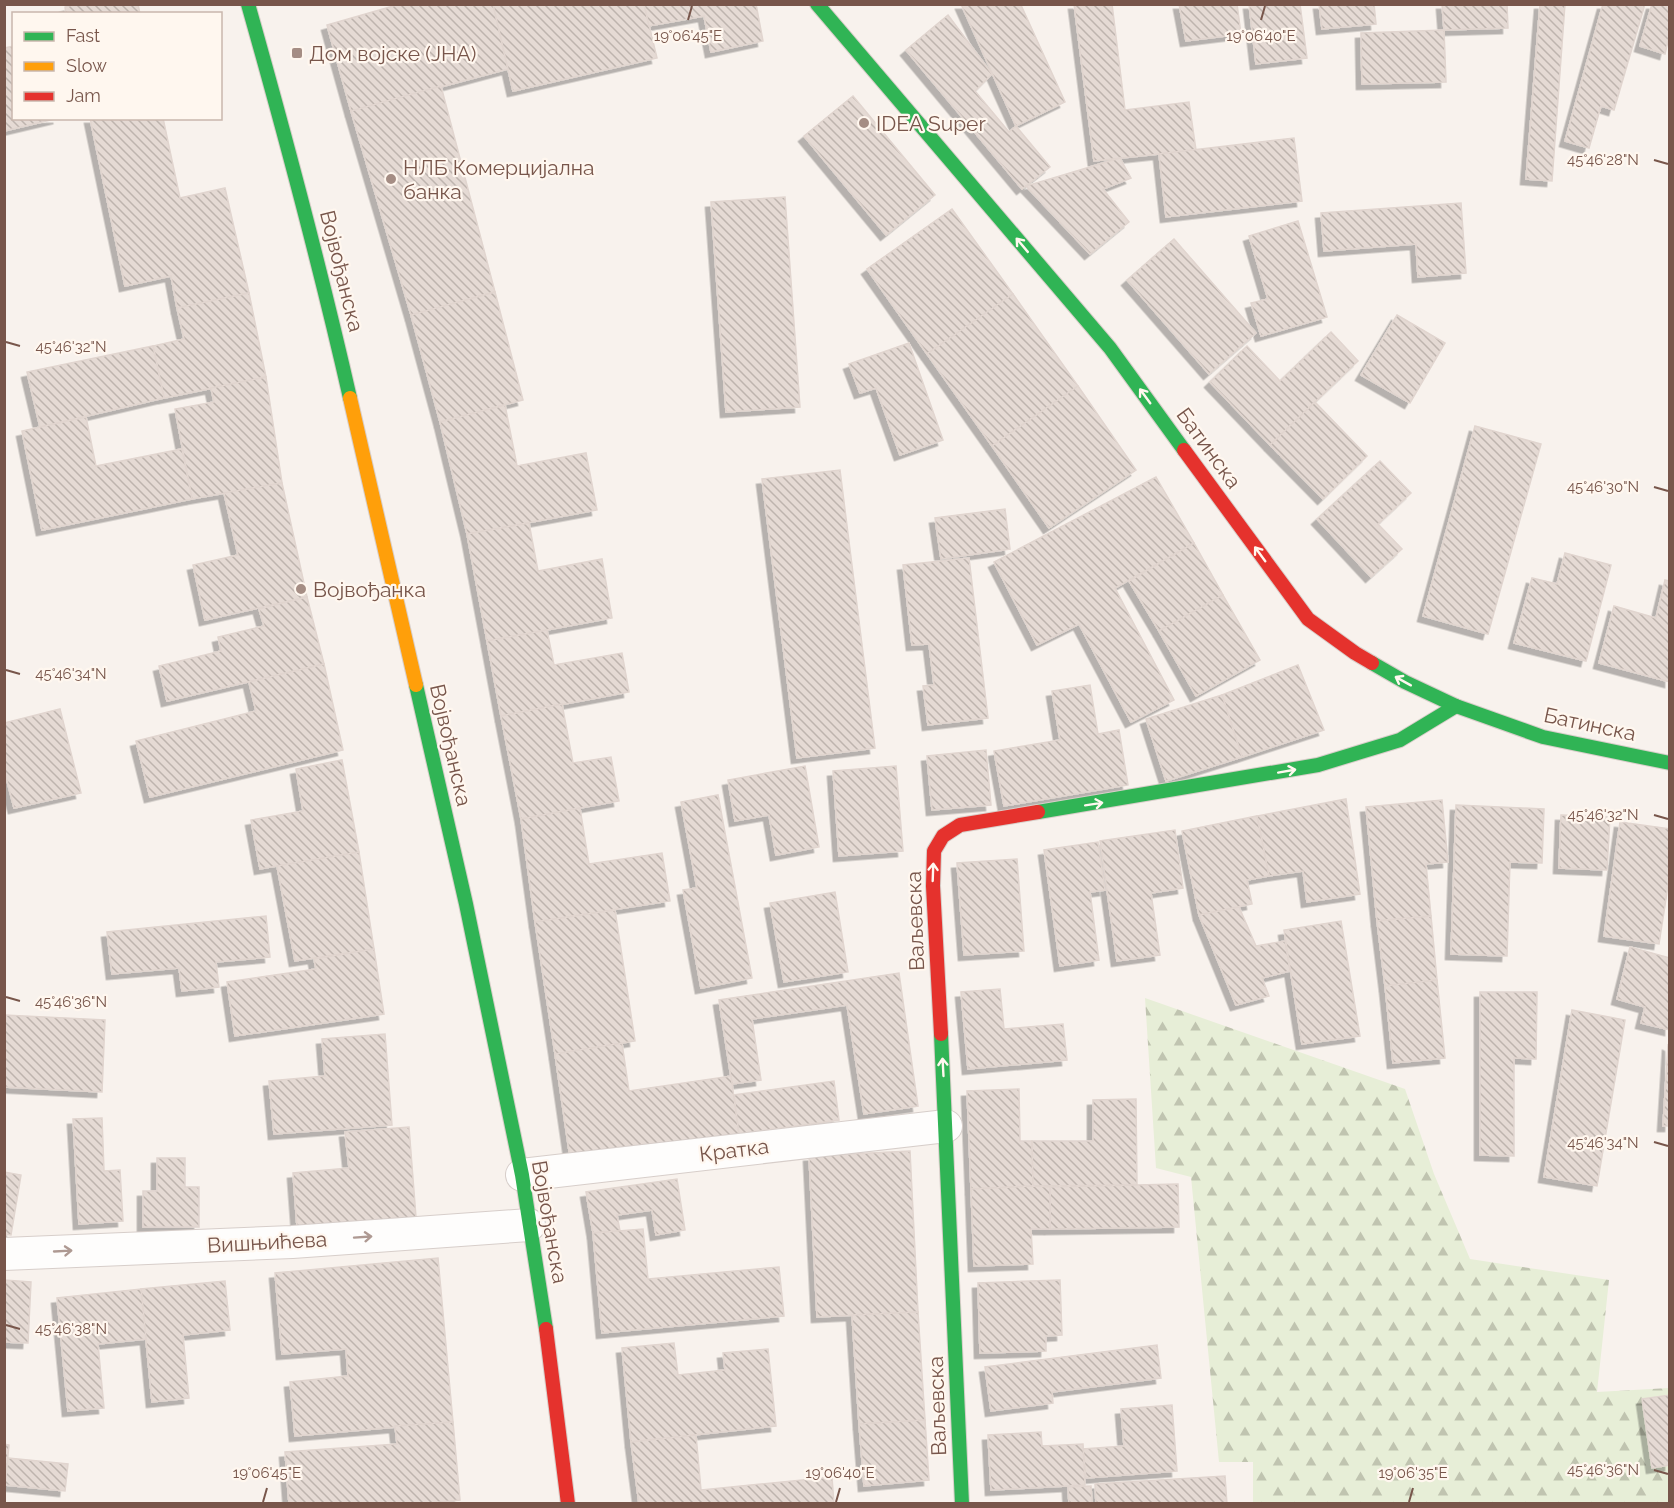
<svg xmlns="http://www.w3.org/2000/svg" width="1674" height="1508" viewBox="0 0 1674 1508" font-family="Raleway,sans-serif">
	<style>
		.forest { fill: url(#forest-firs) }
		.building { fill: url(#building-back-hatch); stroke: #e1d5cf; stroke-width: 1.5; filter: url(#shadow) }
		.lines { fill: none; stroke-linecap: round; stroke-linejoin: round }
		.street-casing { stroke: #d7ceca; stroke-width: 34 }
		.fast-casing { stroke: #d8cec9; stroke-width: 16 }
		.slow-casing { stroke: #d8cec9; stroke-width: 16 }
		.jam-casing { stroke: #d8cec9; stroke-width: 16 }
		.street { stroke: #fefdfc; stroke-width: 32 }
		.fast { stroke: #30b455; stroke-width: 14 }
		.slow { stroke: #ff9f0a; stroke-width: 14 }
		.jam { stroke: #e5322d; stroke-width: 14 }
		.oneway { stroke: #fff7ef }
		.oneway2 { stroke: #ae9992 }
		.ticks { fill: none; stroke: #78564b; stroke-width: 2 }
		.poi-dot { fill: #a58d84; stroke: #fff7ef; stroke-width: 2 }
		.labels { text-anchor: middle; dominant-baseline: central; stroke-width: 4.5; stroke-linejoin: round; paint-order: stroke }
		.poi-label { font-size: 21px; fill: #78564b; stroke: #fff7ef; text-anchor: start }
		.street-label { font-size: 21px; fill: #78564b; stroke: #fff7ef }
		.ticks-label { font-size: 15px; text-anchor: middle; fill: #78564b; stroke: #fff7ef; stroke-width: 4.5; stroke-linejoin: round; paint-order: stroke }
	</style>
	<defs>
		<pattern id="forest-firs" width="22" height="20" patternUnits="userSpaceOnUse" patternTransform="scale(1.5)"><rect width="22" height="20" fill="#e7eed7"/><path d="M5 1l3.5 6h-7zM16 11l3.5 6h-7z" fill="#c0c4b0"/></pattern>
		<pattern id="building-back-hatch" width="6" height="6" patternUnits="userSpaceOnUse" patternTransform="scale(1.5)"><rect width="6" height="6" fill="#e5dad4"/><path d="M-1 5l2 2M0 0l6 6M5-1l2 2" fill="none" stroke="#beb4ae"/></pattern>
		<filter id="shadow"><feDropShadow dx="-5.5" dy="5.5" stdDeviation="0" flood-color="#0004"/></filter>
	</defs>
	<rect width="100%" height="100%" fill="#f8f2ed"/>
	<polygon class="forest" points="1145,998 1405,1089 1434,1174 1470,1259 1609,1280 1597,1392 1669,1388 1669,1503 1253,1503 1253,1462 1219,1462 1191,1177 1156,1168"/>
	<g class="building">
		<polygon points="76,4 138,4 140,14 66,14 65,7"/>
		<polygon points="400,4 493,4 508,69 351,111 327,25"/>
		<polygon points="493,4 644,4 657,58 513,91"/>
		<polygon points="644,4 756,4 763,41 711,52 704,16 649,26"/>
		<polygon points="961,4 1025,4 1021,5 1065,102 1016,126"/>
		<polygon points="1074,4 1112,4 1125,110 1189,102 1196,150 1094,161"/>
		<polygon points="1179,4 1237,4 1241,34 1186,41"/>
		<polygon points="1249,4 1300,4 1307,58 1256,64"/>
		<polygon points="1319,4 1374,4 1376,24 1322,29"/>
		<polygon points="1442,4 1507,4 1508,28 1444,30"/>
		<polygon points="1540,4 1565,4 1552,181 1526,179"/>
		<polygon points="1603,4 1645,4 1614,110 1601,106 1589,148 1565,141"/>
		<polygon points="1652,4 1670,4 1670,33 1665,54 1640,46"/>
		<polygon points="948,15 992,74 975,91 1009,132 1016,126 1050,167 1022,189 906,50"/>
		<polygon points="1444,30 1446,82 1362,84 1361,33"/>
		<polygon points="14,46 14,118 59,118 4,131 4,48"/>
		<polygon points="441,86 495,292 411,315 351,111"/>
		<polygon points="853,96 935,195 886,235 804,136"/>
		<polygon points="90,118 163,118 180,198 225,188 249,293 177,308 171,276 125,286"/>
		<polygon points="1294,138 1302,201 1166,217 1159,154"/>
		<polygon points="1120,158 1131,178 1103,189 1129,222 1090,254 1026,186"/>
		<polygon points="785,197 800,407 726,412 711,202"/>
		<polygon points="1461,203 1466,273 1418,277 1416,244 1324,251 1321,213"/>
		<polygon points="952,209 1013,294 927,354 867,269"/>
		<polygon points="1298,221 1327,317 1261,336 1251,303 1268,299 1249,236"/>
		<polygon points="1174,239 1256,333 1209,374 1127,280"/>
		<polygon points="495,292 523,400 440,422 411,315"/>
		<polygon points="249,293 266,377 164,398 153,346 184,339 177,308"/>
		<polygon points="1013,294 1078,386 992,446 927,354"/>
		<polygon points="1397,315 1445,343 1410,403 1361,375"/>
		<polygon points="1331,332 1358,361 1270,445 1210,382 1247,346 1280,381"/>
		<polygon points="909,343 943,440 900,455 876,388 860,393 849,364"/>
		<polygon points="153,346 164,398 40,427 27,372"/>
		<polygon points="266,377 282,483 192,499 175,409 214,402 211,388"/>
		<polygon points="1078,386 1136,470 1049,528 992,446"/>
		<polygon points="1315,402 1367,456 1323,499 1270,445"/>
		<polygon points="505,405 517,466 586,453 597,510 467,534 440,422"/>
		<polygon points="86,417 96,466 182,449 192,499 42,530 22,431"/>
		<polygon points="1475,426 1541,444 1488,634 1423,616"/>
		<polygon points="1380,461 1411,493 1378,524 1402,549 1371,577 1317,519"/>
		<polygon points="840,470 875,748 797,758 762,479"/>
		<polygon points="1156,477 1194,543 1115,588 1174,700 1131,722 1079,624 1037,645 994,562"/>
		<polygon points="282,483 307,597 205,620 193,565 238,555 224,493"/>
		<polygon points="1005,509 1010,549 941,559 935,518"/>
		<polygon points="529,523 538,571 602,559 612,618 487,641 467,534"/>
		<polygon points="1194,543 1223,595 1159,631 1129,581"/>
		<polygon points="1565,553 1611,565 1586,661 1514,643 1532,578 1557,584"/>
		<polygon points="969,558 988,718 928,725 923,686 934,685 929,644 912,645 903,565"/>
		<polygon points="1665,580 1670,581 1670,682 1599,663 1614,606 1656,618"/>
		<polygon points="1223,595 1260,660 1196,696 1159,631"/>
		<polygon points="307,597 324,664 167,701 159,666 221,651 218,637 264,626 259,609"/>
		<polygon points="547,630 554,665 622,653 629,692 501,716 487,641"/>
		<polygon points="324,664 343,750 150,797 136,741 256,711 249,682"/>
		<polygon points="1298,665 1324,730 1242,757 1222,695"/>
		<polygon points="1090,685 1098,734 1119,730 1128,785 1004,806 994,751 1060,740 1052,691"/>
		<polygon points="1222,695 1242,757 1166,781 1146,719"/>
		<polygon points="562,704 573,763 611,757 619,801 521,819 501,716"/>
		<polygon points="60,709 81,793 14,808 4,769 4,723"/>
		<polygon points="986,750 991,805 932,810 927,756"/>
		<polygon points="342,760 359,852 260,869 251,820 303,811 296,769"/>
		<polygon points="805,766 819,847 776,855 769,815 735,821 728,780"/>
		<polygon points="896,766 903,851 839,856 833,771"/>
		<polygon points="718,795 752,978 701,988 683,890 697,888 681,802"/>
		<polygon points="1346,799 1360,894 1307,902 1303,871 1269,876 1257,816"/>
		<polygon points="1442,800 1448,862 1426,864 1431,916 1377,921 1366,807"/>
		<polygon points="1456,805 1544,809 1542,863 1510,862 1507,956 1451,954"/>
		<polygon points="580,808 589,864 662,853 670,901 535,922 521,819"/>
		<polygon points="1561,815 1610,817 1607,870 1559,868"/>
		<polygon points="1257,816 1269,876 1247,880 1252,904 1199,915 1182,831"/>
		<polygon points="1620,822 1670,829 1670,873 1659,944 1604,936"/>
		<polygon points="1175,830 1183,888 1151,893 1160,955 1117,961 1100,841"/>
		<polygon points="1098,842 1105,890 1090,892 1099,960 1060,966 1044,850"/>
		<polygon points="359,852 374,949 295,961 277,866"/>
		<polygon points="1017,859 1024,951 964,955 957,863"/>
		<polygon points="835,892 848,972 784,982 770,903"/>
		<polygon points="1239,907 1256,946 1285,941 1290,971 1262,978 1269,996 1236,1005 1199,915"/>
		<polygon points="615,910 635,1041 555,1054 535,922"/>
		<polygon points="266,916 270,957 216,962 219,987 182,991 179,968 112,974 107,932"/>
		<polygon points="1431,916 1437,980 1385,986 1377,921"/>
		<polygon points="1341,921 1360,1036 1302,1044 1284,930"/>
		<polygon points="1630,947 1670,958 1670,1030 1641,1023 1645,1007 1617,999"/>
		<polygon points="374,949 384,1014 235,1036 227,982 316,969 314,959"/>
		<polygon points="899,973 918,1106 864,1114 847,1005 752,1019 761,1080 732,1084 719,1000"/>
		<polygon points="1437,980 1445,1058 1393,1063 1385,986"/>
		<polygon points="1000,989 1004,1029 1063,1024 1067,1060 968,1069 961,992"/>
		<polygon points="1480,992 1537,992 1536,1059 1514,1058 1514,1156 1480,1155"/>
		<polygon points="1572,1010 1625,1020 1597,1186 1544,1177"/>
		<polygon points="4,1015 105,1020 102,1092 4,1087"/>
		<polygon points="385,1034 392,1125 274,1134 269,1081 325,1076 322,1039"/>
		<polygon points="622,1043 629,1091 731,1076 739,1134 570,1158 555,1054"/>
		<polygon points="1668,1045 1670,1046 1670,1126 1663,1126"/>
		<polygon points="834,1081 839,1120 739,1134 734,1095"/>
		<polygon points="1019,1089 1020,1141 1032,1141 1033,1186 971,1189 967,1091"/>
		<polygon points="1136,1099 1137,1185 1033,1186 1032,1141 1093,1141 1093,1100"/>
		<polygon points="102,1118 104,1171 120,1170 123,1221 79,1224 73,1119"/>
		<polygon points="409,1127 416,1217 297,1227 293,1173 349,1168 345,1132"/>
		<polygon points="910,1151 918,1312 817,1317 809,1156"/>
		<polygon points="157,1158 185,1158 185,1187 199,1187 199,1227 143,1227 143,1191 157,1191"/>
		<polygon points="4,1172 21,1175 11,1235 4,1234"/>
		<polygon points="677,1179 685,1230 656,1235 652,1210 617,1215 620,1231 593,1233 586,1192"/>
		<polygon points="1178,1184 1179,1227 1050,1229 1050,1187"/>
		<polygon points="1033,1186 1050,1187 1050,1229 1031,1229 1033,1264 974,1266 971,1189"/>
		<polygon points="643,1229 648,1279 779,1267 784,1316 602,1333 593,1233"/>
		<polygon points="438,1258 453,1422 295,1436 290,1382 348,1376 346,1349 282,1354 275,1273"/>
		<polygon points="4,1280 31,1282 28,1343 4,1342"/>
		<polygon points="1060,1280 1062,1335 1046,1336 1046,1351 980,1353 978,1283"/>
		<polygon points="225,1281 230,1330 183,1335 189,1398 152,1402 141,1289"/>
		<polygon points="141,1289 146,1339 98,1344 104,1408 68,1411 57,1298"/>
		<polygon points="918,1312 925,1420 859,1424 852,1315"/>
		<polygon points="674,1343 678,1375 725,1370 723,1353 768,1349 776,1426 631,1442 622,1348"/>
		<polygon points="1157,1345 1161,1378 1052,1392 1053,1403 991,1411 985,1367"/>
		<polygon points="1670,1395 1670,1465 1652,1468 1642,1399"/>
		<polygon points="1172,1405 1177,1471 1086,1478 1083,1449 1124,1446 1121,1409"/>
		<polygon points="925,1420 929,1480 864,1486 859,1424"/>
		<polygon points="453,1422 460,1500 420,1504 289,1504 285,1452 397,1444 395,1426"/>
		<polygon points="1041,1432 1042,1446 1083,1444 1085,1485 991,1490 988,1435"/>
		<polygon points="696,1435 701,1490 832,1477 834,1504 639,1504 631,1442"/>
		<polygon points="4,1444 9,1445 4,1494"/>
		<polygon points="8,1458 68,1464 65,1491 5,1485"/>
		<polygon points="1225,1476 1227,1504 1096,1504 1095,1484"/>
		<polygon points="1091,1486 1092,1504 1069,1504 1068,1487"/>
	</g>
	<g class="lines">
		<defs>
			<g id="street">
				<polyline points="522,1175 946,1126"/>
				<polyline points="4,1254 292,1242 529,1225"/>
			</g>
			<g id="fast">
				<path d="M 248,4 C 285,135 320,266 350,398"/>
				<polyline points="817,4 1110,348 1184,450"/>
				<polyline points="1372,663 1405,682 1456,706 1543,737 1670,763"/>
				<polyline points="416,685 466,904 522,1175 546,1329"/>
				<polyline points="1038,812 1318,765 1400,740 1456,706"/>
				<polyline points="941,1034 962,1504"/>
			</g>
			<polyline id="slow" points="350,398 416,685"/>
			<g id="jam">
				<polyline points="1184,450 1308,619 1355,653 1372,663"/>
				<polyline points="941,1034 933,886 934,851 943,836 960,825 1038,812"/>
				<polyline points="546,1329 568,1504"/>
			</g>
		</defs>
		<use href="#street" class="street-casing"/>
		<use href="#fast" class="fast-casing"/>
		<use href="#slow" class="slow-casing"/>
		<use href="#jam" class="jam-casing"/>
		<use href="#street" class="street"/>
		<use href="#fast" class="fast"/>
		<use href="#slow" class="slow"/>
		<use href="#jam" class="jam"/>
	</g>
	<defs><path id="oneway-shaft" d="M-6 0H5M1.5-3L5.5 0L1.5 3" fill="none" stroke-width="1.6" stroke-linecap="round" stroke-linejoin="round" transform="scale(1.5)"/></defs>
	<g class="oneway">
		<use href="#oneway-shaft" transform="translate(1022 245) rotate(-130)"/>
		<use href="#oneway-shaft" transform="translate(1145 396) rotate(-126)"/>
		<use href="#oneway-shaft" transform="translate(1260 554) rotate(-126)"/>
		<use href="#oneway-shaft" transform="translate(1403 681) rotate(-151)"/>
		<use href="#oneway-shaft" transform="translate(1287 771) rotate(-10)"/>
		<use href="#oneway-shaft" transform="translate(1094 804) rotate(-9)"/>
		<use href="#oneway-shaft" transform="translate(933 872) rotate(-88)"/>
		<use href="#oneway-shaft" transform="translate(943 1067) rotate(-93)"/>
	</g>
	<g class="oneway2">
		<use href="#oneway-shaft" transform="translate(363 1237) rotate(-4)"/>
		<use href="#oneway-shaft" transform="translate(63 1251) rotate(-3)"/>
	</g>
	<path class="ticks" d="M 688,20 L 692,6M 1261,20 L 1265,6M 1654,160 L 1668,164M 6,342 L 20,346M 1654,487 L 1668,491M 6,670 L 20,674M 1654,815 L 1668,819M 6,997 L 20,1001M 1654,1142 L 1668,1146M 6,1325 L 20,1329M 1654,1470 L 1668,1474M 263,1502 L 267,1488M 836,1502 L 840,1488M 1409,1502 L 1413,1488"/>
	<g class="poi-dot">
		<rect x="291" y="47" width="12" height="12" rx="3"/>
		<circle cx="864" cy="123" r="6"/>
		<circle cx="391" cy="179" r="6"/>
		<circle cx="301" cy="589" r="6"/>
	</g>
	<g class="labels">
		<g class="poi-label">
			<text x="309" y="53">Дом војске (ЈНА)</text>
			<text x="876" y="123">IDEA Super</text>
			<text x="403" y="167">НЛБ Комерцијална<tspan x="403" dy="24">банка</tspan></text>
			<text x="313" y="589">Војвођанка</text>
		</g>
		<g class="street-label">
			<text transform="translate(342 271) rotate(76)">Војвођанска</text>
			<text transform="translate(1209 448) rotate(54)">Батинска</text>
			<text transform="translate(1590 724) rotate(12)">Батинска</text>
			<text transform="translate(451 745) rotate(77)">Војвођанска</text>
			<text transform="translate(915 921) rotate(-92)">Ваљевска</text>
			<text transform="translate(734 1150) rotate(-7)">Кратка</text>
			<text transform="translate(550 1222) rotate(80)">Војвођанска</text>
			<text transform="translate(267 1242) rotate(-3)">Вишњићева</text>
			<text transform="translate(937 1406) rotate(-92)">Ваљевска</text>
		</g>
	</g>
	<g class="ticks-label">
		<text x="688" y="41">19°06'45"E</text>
		<text x="1261" y="41">19°06'40"E</text>
		<text x="1603" y="165">45°46'28"N</text>
		<text x="71" y="352">45°46'32"N</text>
		<text x="1603" y="492">45°46'30"N</text>
		<text x="71" y="679">45°46'34"N</text>
		<text x="1603" y="820">45°46'32"N</text>
		<text x="71" y="1007">45°46'36"N</text>
		<text x="1603" y="1148">45°46'34"N</text>
		<text x="71" y="1334">45°46'38"N</text>
		<text x="1603" y="1475">45°46'36"N</text>
		<text x="267" y="1478">19°06'45"E</text>
		<text x="840" y="1478">19°06'40"E</text>
		<text x="1413" y="1478">19°06'35"E</text>
	</g>
	<rect width="1674" height="1508" fill="none" stroke="#78564b" stroke-width="12"/>
	<rect x="12" y="12" width="210" height="108" fill="#fff7ef" stroke="#c9b7ad" stroke-width="1.5"/>
	<rect x="24" y="32" width="30" height="9" fill="#30b455" stroke="#c9b7ad" stroke-width="1.5"/>
	<text x="66" y="42" font-size="18" fill="#78564b">Fast</text>
	<rect x="24" y="62" width="30" height="9" fill="#ff9f0a" stroke="#c9b7ad" stroke-width="1.5"/>
	<text x="66" y="72" font-size="18" fill="#78564b">Slow</text>
	<rect x="24" y="92" width="30" height="9" fill="#e5322d" stroke="#c9b7ad" stroke-width="1.5"/>
	<text x="66" y="102" font-size="18" fill="#78564b">Jam</text>
</svg>
